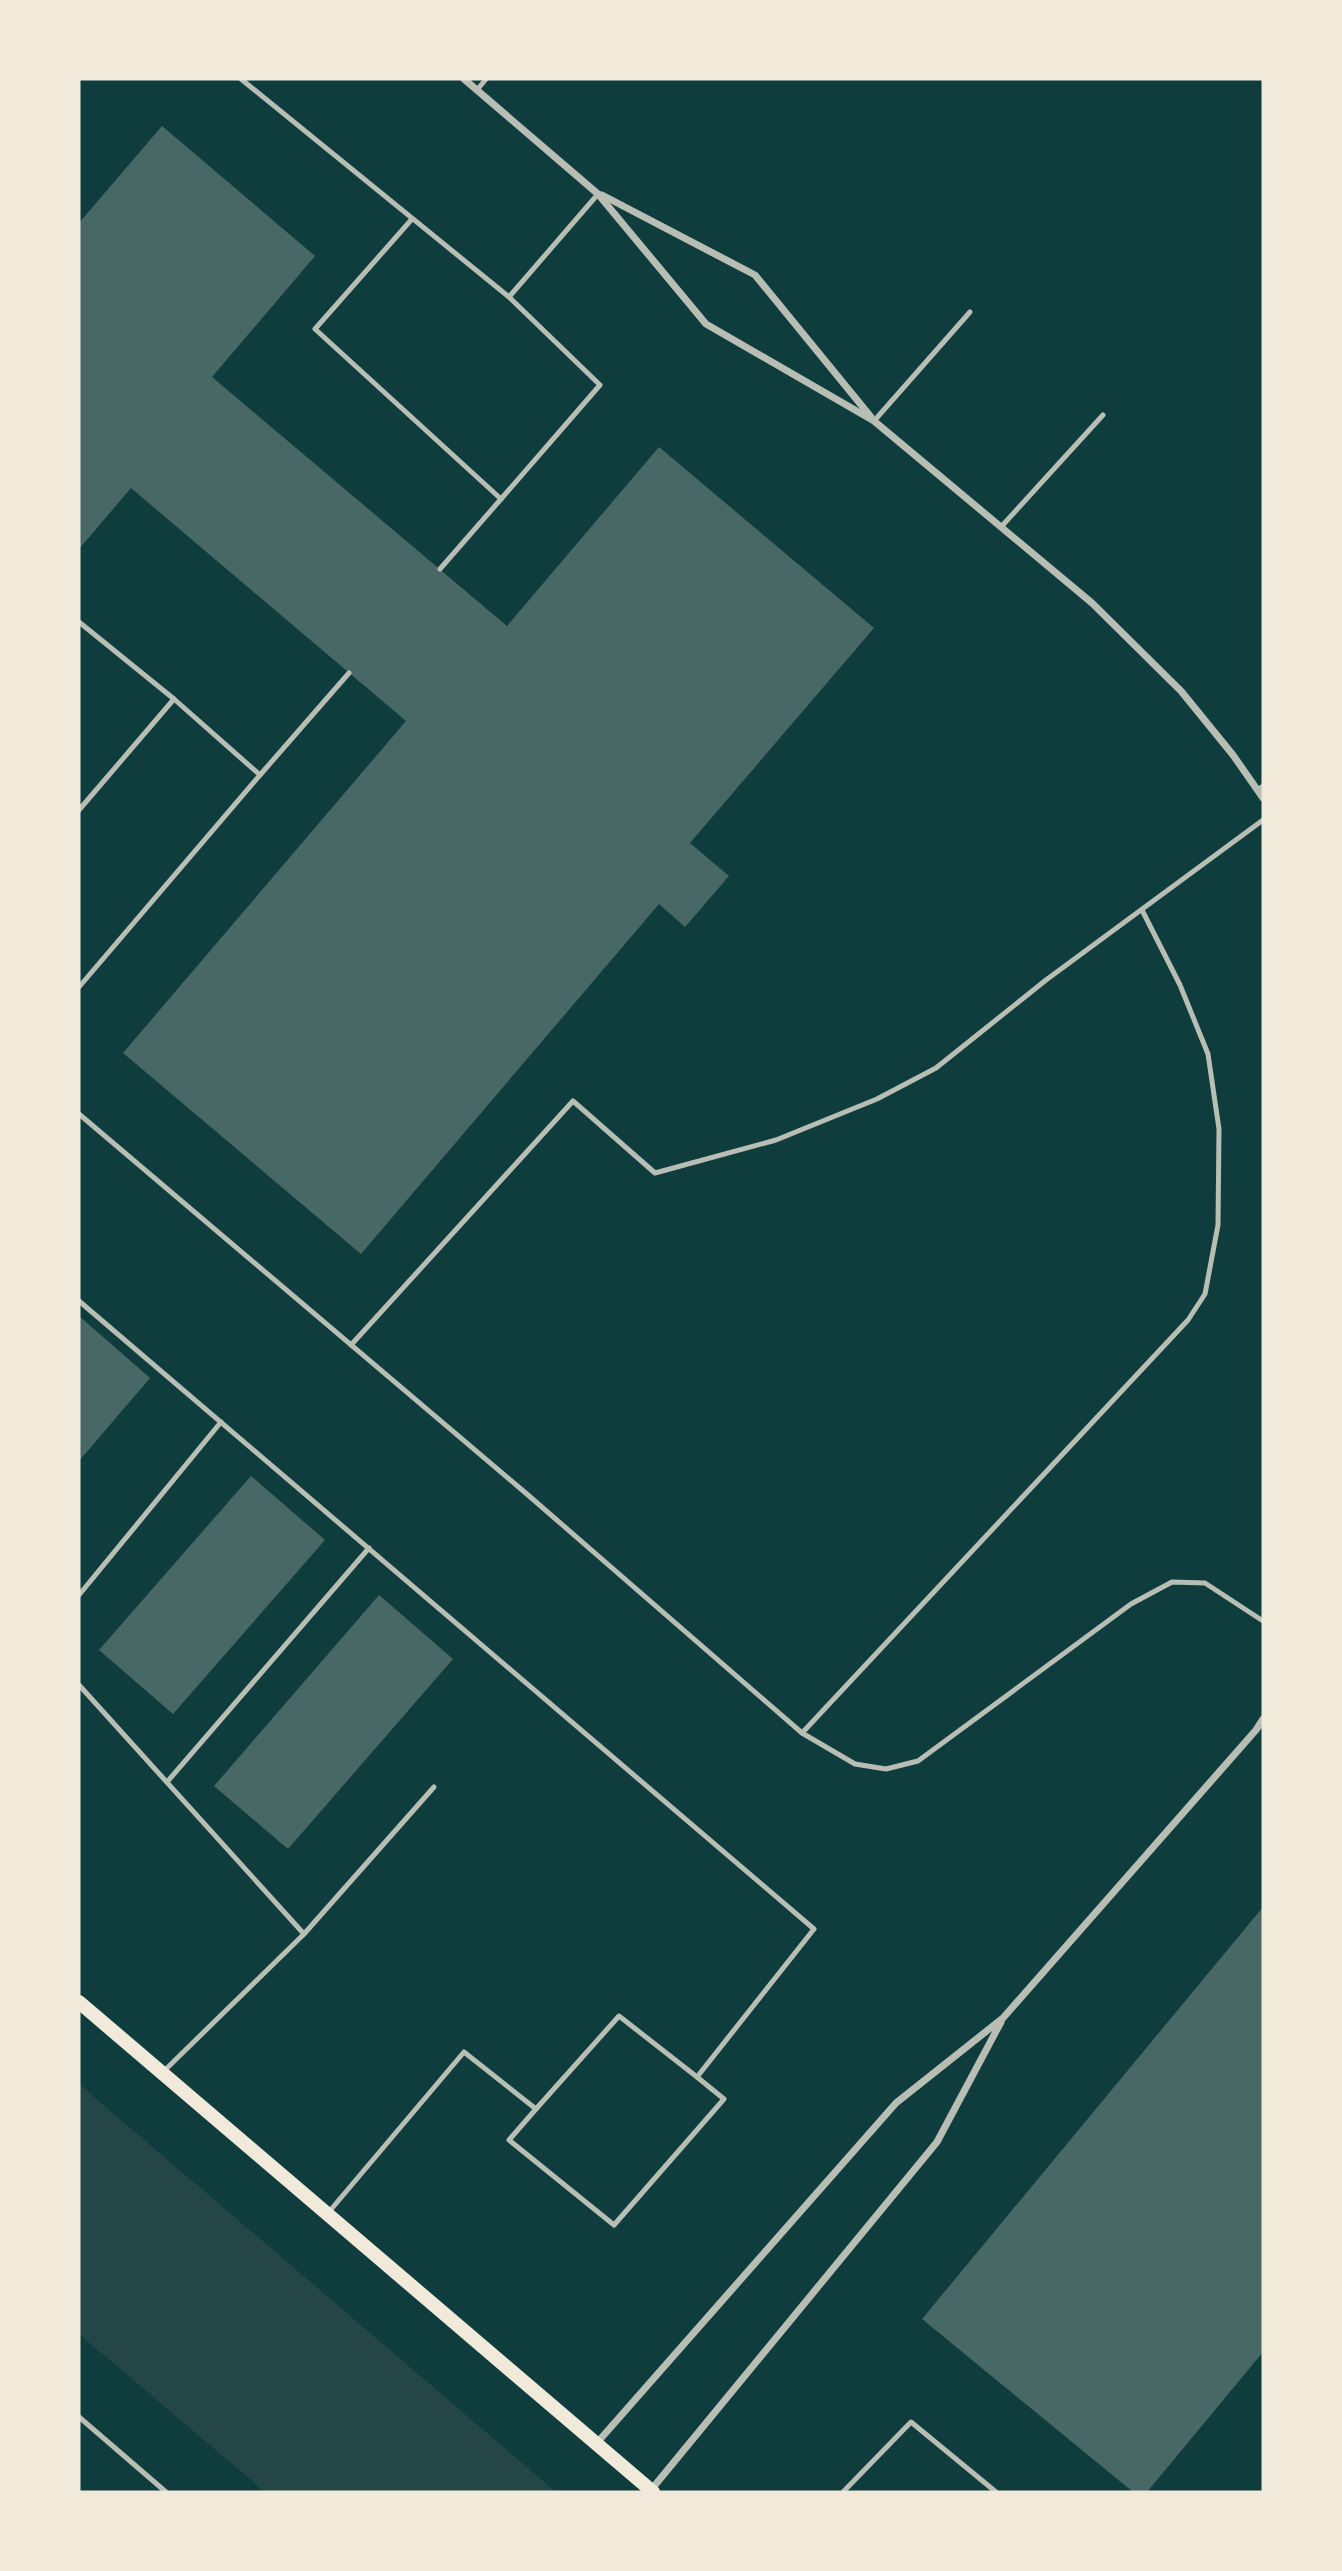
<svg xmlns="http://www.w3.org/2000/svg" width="1342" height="2571" viewBox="0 0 1342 2571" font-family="'Sofia Sans Condensed',sans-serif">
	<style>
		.green { fill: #244646 }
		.building { fill: #486865 }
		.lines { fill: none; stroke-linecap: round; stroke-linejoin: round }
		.service { stroke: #b8beb3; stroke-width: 5 }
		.minor { stroke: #b8beb3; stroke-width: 7 }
		.secondary { stroke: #f1e9da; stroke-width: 14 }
	</style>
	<rect width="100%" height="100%" fill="#0f3d3e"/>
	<polygon class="green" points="79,2084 556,2492 265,2492 79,2334"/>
	<g class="building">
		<polygon points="162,126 315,256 212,377 507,626 659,447 874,628 690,843 729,876 685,927 659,904 361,1254 123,1053 406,721 131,488 79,549 79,223"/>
		<polygon points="79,1316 150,1378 79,1461"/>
		<polygon points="251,1476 325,1540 173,1714 99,1650"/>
		<polygon points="379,1595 453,1659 288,1849 214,1786"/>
		<polygon points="1263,1907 1263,2352 1147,2492 1133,2492 922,2319"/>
	</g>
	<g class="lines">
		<g class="service">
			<polyline points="241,79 509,297 600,385 501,499 315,329 412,219"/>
			<polyline points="477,90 486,79"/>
			<polyline points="509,297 598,194"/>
			<polyline points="874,421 970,312"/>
			<polyline points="1001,527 1103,415"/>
			<polyline points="440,569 501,499"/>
			<polyline points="79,622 174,699"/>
			<polyline points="1257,790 1263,786"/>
			<polyline points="79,810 174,699 260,775 349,673"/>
			<polyline points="79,987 260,775"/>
			<polyline points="79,1114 528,1495 802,1733 855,1764 886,1769 918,1761 1131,1604 1172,1582 1205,1583 1263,1621"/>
			<polyline points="79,1301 814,1929 697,2077 724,2099 614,2225 509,2140 536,2109 464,2052 328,2213"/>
			<polyline points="351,1345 573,1101 655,1173 776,1140 877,1099 936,1068 1046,980 1263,820"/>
			<polyline points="79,1595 221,1422"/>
			<polyline points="79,1685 304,1934 164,2071"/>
			<polyline points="802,1733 1188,1320 1205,1294 1218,1225 1219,1129 1208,1054 1180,985 1142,910"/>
			<polyline points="167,1782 369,1548"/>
			<polyline points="304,1934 434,1787"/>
			<polyline points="536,2109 619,2016 697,2077"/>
			<polyline points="79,2417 166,2492"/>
			<polyline points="843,2492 911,2422 996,2492"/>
		</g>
		<g class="minor">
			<polyline points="464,79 598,194 706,324 874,421 1092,603 1181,691 1233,755 1263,798"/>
			<polyline points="602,195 755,275 871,417"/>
			<polyline points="596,2444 896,2103 1003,2018 1256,1730 1263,1719"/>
			<polyline points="651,2490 937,2142 1001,2022"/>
		</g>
		<polyline class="secondary" points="79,2002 653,2492"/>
	</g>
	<rect width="1342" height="2571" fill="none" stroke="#f1e9da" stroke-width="161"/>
</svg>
